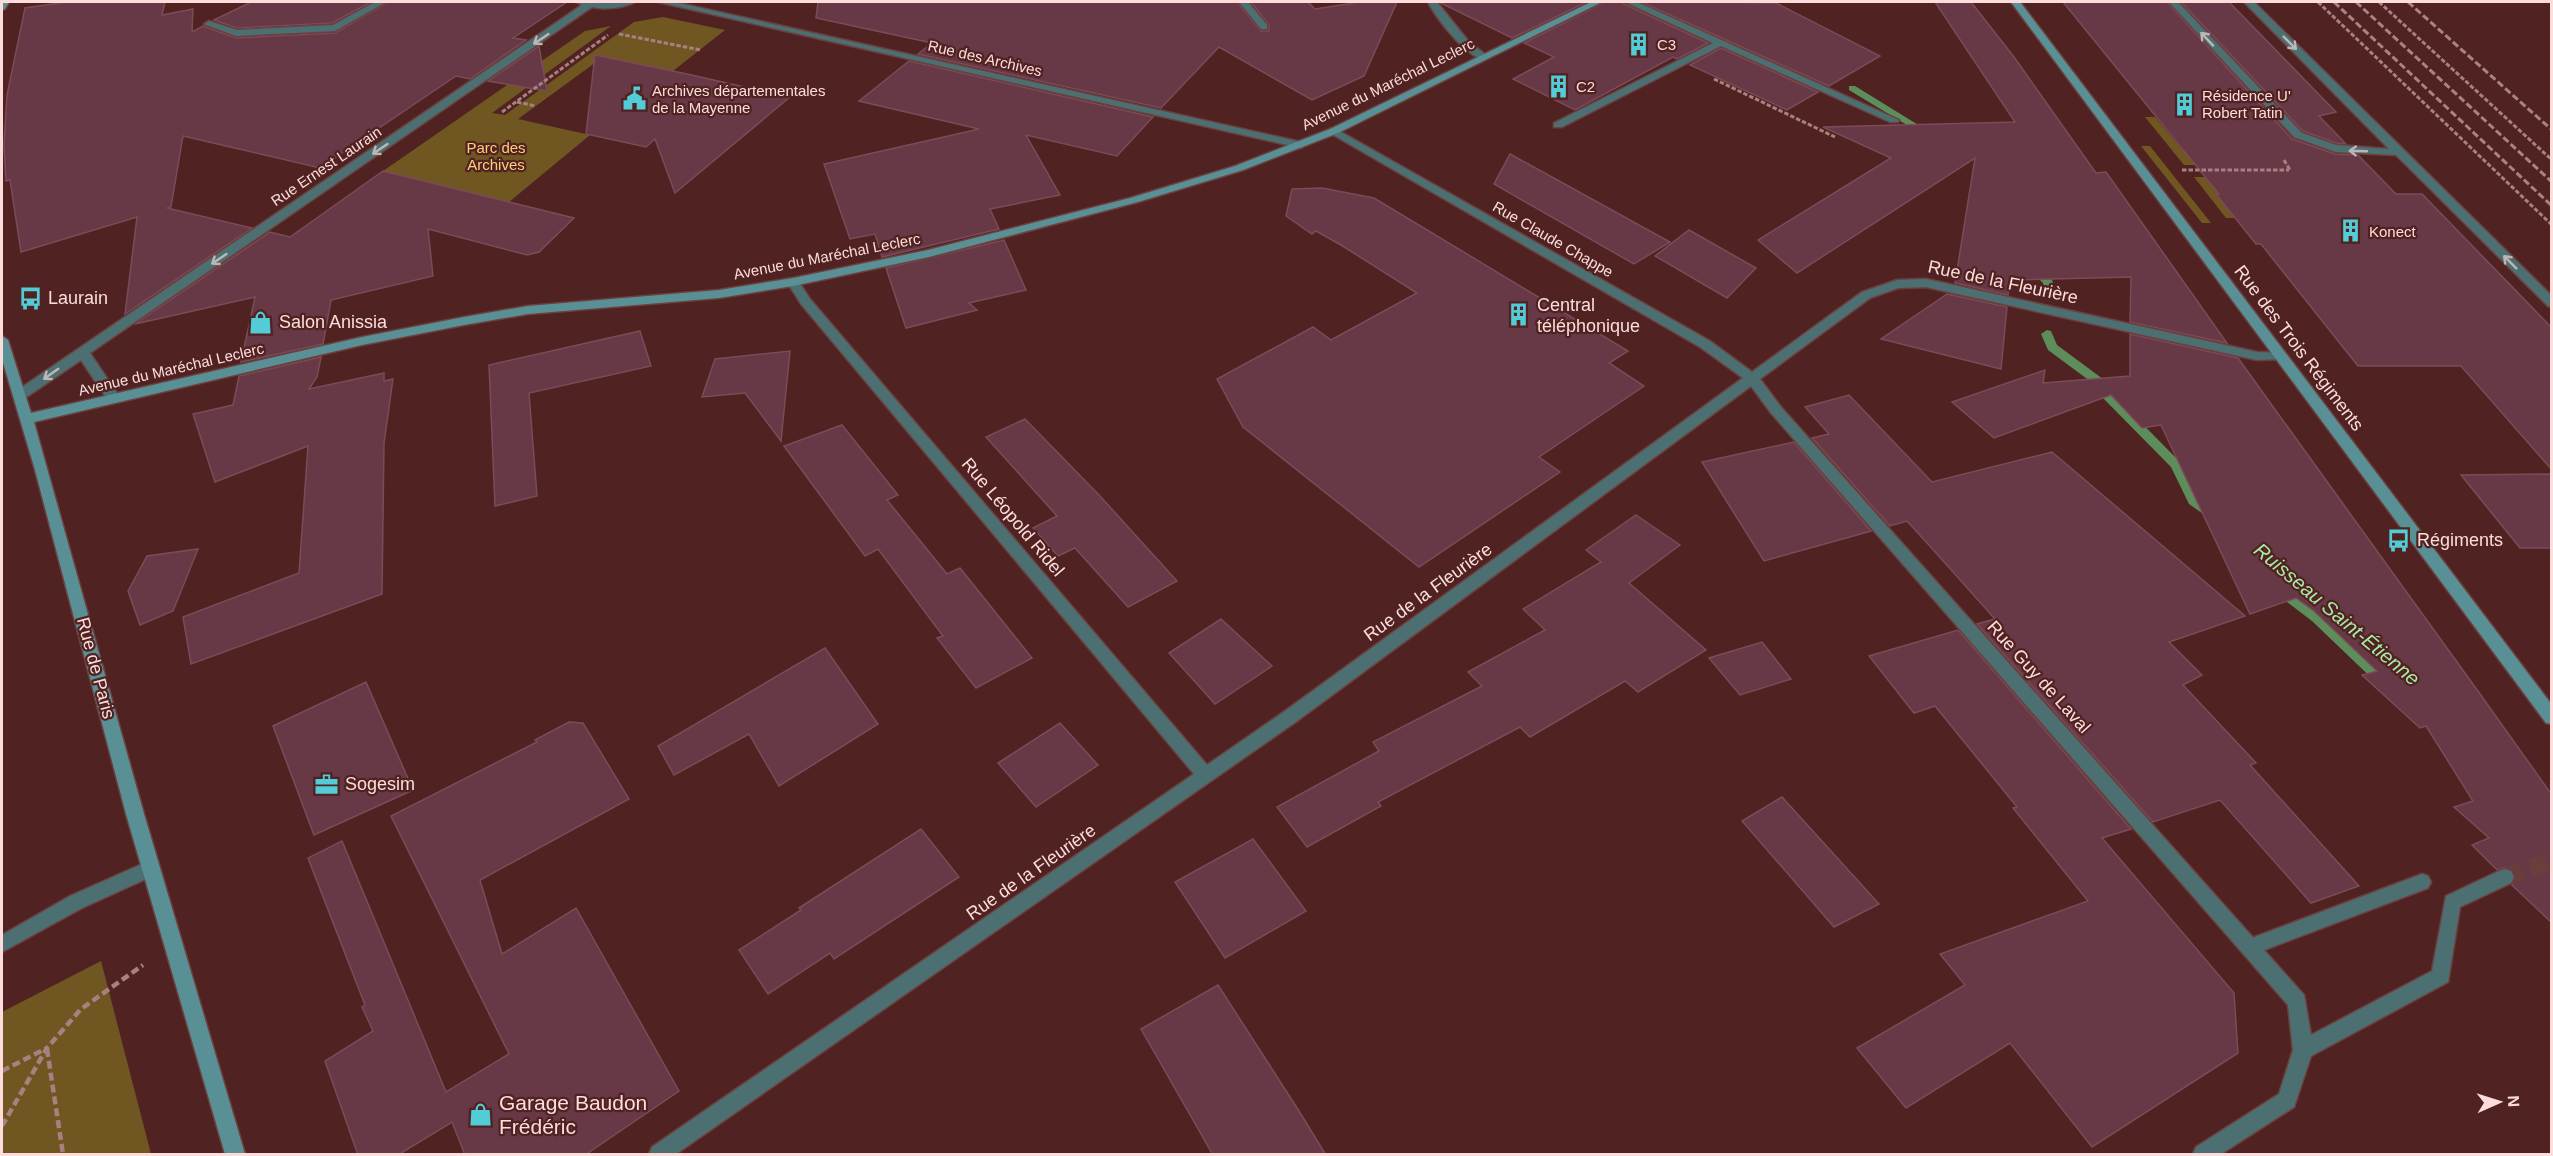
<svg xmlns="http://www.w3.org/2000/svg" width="2553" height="1156" viewBox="0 0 2553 1156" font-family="Arial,sans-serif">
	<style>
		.green { fill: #705722 }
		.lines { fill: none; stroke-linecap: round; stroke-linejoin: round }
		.stream { fill: #5e8d5c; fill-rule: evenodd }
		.building { fill: #673845; stroke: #7d4b58; stroke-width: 1.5 }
		.street-tunnel { stroke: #6a3e3d; stroke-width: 18; stroke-dasharray: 18 9; stroke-linecap: butt }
		.lane-casing { stroke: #6c403f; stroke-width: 3 }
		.street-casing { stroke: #6c403f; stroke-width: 3 }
		.secondary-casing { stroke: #6c403f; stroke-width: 3 }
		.path-far1 { stroke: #a7807f; stroke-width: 3; stroke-dasharray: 4.5 2; stroke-linecap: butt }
		.path { stroke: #a7807f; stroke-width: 4.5; stroke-dasharray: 8 4; stroke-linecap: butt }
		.lane { fill: #4c6f72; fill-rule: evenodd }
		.street { fill: #4c6f72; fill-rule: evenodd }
		.secondary { fill: #589096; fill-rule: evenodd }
		.rail { stroke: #a98382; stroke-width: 3; stroke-dasharray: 7 3; stroke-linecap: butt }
		.oneway { stroke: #beb6b6 }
		.labels { text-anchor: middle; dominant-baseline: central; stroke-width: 4.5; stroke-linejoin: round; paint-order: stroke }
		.far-poi-label { font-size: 15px; fill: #fcdddb; stroke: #502221; text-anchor: start }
		.far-street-label { font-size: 15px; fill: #fcdddb; stroke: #502221 }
		.far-park-label { font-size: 15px; fill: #fdd178; stroke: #502221 }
		.street-label { font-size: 18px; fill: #fcdddb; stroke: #502221 }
		.poi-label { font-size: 18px; fill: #fcdddb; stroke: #502221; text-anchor: start }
		.water-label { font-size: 20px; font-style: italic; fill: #a7eba4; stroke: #502221 }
		.near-poi-label { font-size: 21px; fill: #fcdddb; stroke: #502221; text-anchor: start }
	</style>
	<rect width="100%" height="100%" fill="#502221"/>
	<g class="green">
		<polygon points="663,17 725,30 673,71 603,57 518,119 590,135 509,202 383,171 585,31 611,26 492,113 505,115 634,22"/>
		<polygon points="2145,117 2155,117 2183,151 2265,151 2277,165 2184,165"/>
		<polygon points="2141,146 2150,146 2211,223 2202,223"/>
		<polygon points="2194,177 2292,177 2307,194 2216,194 2235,218 2226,218"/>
		<polygon points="101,961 151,1154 2,1154 2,1012"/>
	</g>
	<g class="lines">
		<g class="stream">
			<polygon points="1849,86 1855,86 1933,134 1925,136 1849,90"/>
			<polygon points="2033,265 2052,280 2056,292 2054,294 2046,294 2043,283 2028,268"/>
			<polygon points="2047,330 2051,331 2057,345 2107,382 2111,392 2180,462 2199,498 2219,512 2220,515 2219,518 2209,518 2189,504 2171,467 2102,397 2098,387 2048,350 2041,334"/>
			<polygon points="2279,583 2322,613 2391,679 2393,683 2391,687 2381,687 2312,621 2274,592 2272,588"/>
		</g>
	</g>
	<g class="building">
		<polygon points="66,2 165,2 162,15 193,9 192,32 203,26 236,38 335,33 388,2 567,2 513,38 526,40 470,79 456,76 320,168 183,136 171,207 167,208 252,228 125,314 137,217 21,252 10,180 6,181 4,145 7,95 25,8"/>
		<polygon points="251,2 371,2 332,23 237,28 214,20"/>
		<polygon points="818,2 1237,2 1261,31 1269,31 1269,25 1251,2 1308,2 1315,9 1360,2 1397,2 1364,76 1312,100 1219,47 1161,108 918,54 932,43 816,18"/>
		<polygon points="1439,2 1587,2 1512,38"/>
		<polygon points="1604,2 1623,2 1624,4 1708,43 1677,59 1673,57 1575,110 1513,79 1554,57 1524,43"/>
		<polygon points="1641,2 1776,3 1880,56 1829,86"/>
		<polygon points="1935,2 1971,2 2014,57 2096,173 2106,172 2227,343 2130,322 2131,277 2010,280 2008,295 1955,283 1975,158 1797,273 1758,240 1891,158 1823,127 2015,122"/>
		<polygon points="2063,2 2167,2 2292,139 2335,154 2358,155 2396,194 2422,194 2552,328 2552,470 2461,366 2358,366 2261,244 2256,244 2216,194 2219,194"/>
		<polygon points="2181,2 2229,2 2336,112 2319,116 2346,144 2336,143 2303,131"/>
		<polygon points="539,46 547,91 488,81"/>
		<polygon points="1721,48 1818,92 1787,110 1690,65"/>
		<polygon points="595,55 687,74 790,97 675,193 655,139 646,147 586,134"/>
		<polygon points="909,61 1153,117 1117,156 1026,135 1060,195 990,209 999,229 882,257 875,234 850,239 824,164 979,129 859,101"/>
		<polygon points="1510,154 1670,242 1634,264 1494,184"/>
		<polygon points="383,171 574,218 539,252 527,255 428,229 433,276 331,300 323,344 241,362 255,297 135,324 270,232 290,237"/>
		<polygon points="1322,188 1374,198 1628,351 1609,363 1644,386 1539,457 1560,472 1419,567 1243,427 1217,379 1313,327 1331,340 1417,293 1341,245 1316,231 1312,234 1286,216 1292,189"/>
		<polygon points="1689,230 1756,268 1727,298 1655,256"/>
		<polygon points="1004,240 1026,290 969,303 977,310 906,328 886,268"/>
		<polygon points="1947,294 2007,307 2001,369 1881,339"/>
		<polygon points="640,331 651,366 529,393 537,496 495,506 489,365"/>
		<polygon points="2130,334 2238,358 2475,687 2552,795 2552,923 2512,885 2516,878 2513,870 2506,867 2497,870 2472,845 2489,838 2454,807 2473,801 2426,726 2420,728 2362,675 2377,671 2314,611 2296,598 2250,614 2161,425 2142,428 2111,395 1994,438 1952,402 2045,370 2043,383 2130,376"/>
		<polygon points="790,351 781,441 745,393 702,397 715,359"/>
		<polygon points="321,357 317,377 309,389 384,373 384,381 393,379 384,443 382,594 191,664 183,617 299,573 308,446 215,482 193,414 233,405 239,376"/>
		<polygon points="1849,395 1932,482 2052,452 2245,616 2169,642 2202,675 2183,685 2256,763 2250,765 2359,886 2311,903 2220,800 2153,822 1977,624 1995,619 1937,554 1907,521 1890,526 1812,438 1829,434 1805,407"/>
		<polygon points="1025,419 1099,495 1177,581 1128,607 1075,548 1058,556 1033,528 1057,516 986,437"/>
		<polygon points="842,425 898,495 887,500 947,574 960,568 1032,658 976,688 937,638 943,636 878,549 865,556 784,446"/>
		<polygon points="1794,442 1871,531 1764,561 1702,462"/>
		<polygon points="2552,474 2552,548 2520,548 2461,475"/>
		<polygon points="1636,515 1680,545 1629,583 1706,650 1638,692 1625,681 1530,737 1520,727 1378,802 1381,806 1307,847 1277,807 1379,751 1373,742 1482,686 1468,672 1545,630 1523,609 1601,562 1586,550"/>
		<polygon points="198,549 173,611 140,625 128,591 147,556"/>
		<polygon points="1221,619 1272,666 1215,704 1169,653"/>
		<polygon points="1958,630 2131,829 2102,838 2234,993 2238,1053 2092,1147 2010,1043 1906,1108 1857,1048 1965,985 1940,954 2088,901 2013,808 2017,807 1935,706 1914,713 1869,656"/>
		<polygon points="1762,642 1791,679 1740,695 1709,658"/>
		<polygon points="825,648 878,724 779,786 749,734 674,775 658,746"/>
		<polygon points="366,682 413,790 314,835 273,726"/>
		<polygon points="569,722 583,723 629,799 480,880 502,954 576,908 679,1091 585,1155 465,1155 452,1122 398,1155 358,1155 325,1061 373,1031 362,1007 365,1005 308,858 342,841 446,1092 509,1054 391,816 537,742 535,740"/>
		<polygon points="1060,723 1098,765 1036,807 998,763"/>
		<polygon points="1782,797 1879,904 1834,927 1742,821"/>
		<polygon points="921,829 959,877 834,959 830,953 768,994 739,950 801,910 799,908"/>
		<polygon points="1253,839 1306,911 1225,958 1175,882"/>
		<polygon points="1218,985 1299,1111 1326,1155 1213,1155 1141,1029"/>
	</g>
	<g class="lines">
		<polyline class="street-tunnel" points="2505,877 2552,861"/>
		<defs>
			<g id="lane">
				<polygon points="375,2 386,2 335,31 236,36 204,24 209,21 237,30 333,25"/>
				<polygon points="1625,2 1637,2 1899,120 1898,122 1890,122 1721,46 1562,127 1554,127 1554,123 1713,43"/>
				<polygon points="2169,2 2178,2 2302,133 2336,145 2389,149 2244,2 2254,2 2552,296 2552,307 2548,306 2396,155 2336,152 2294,137"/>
				<polygon points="2422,874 2428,876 2431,882 2428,888 2251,955 2244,953 2242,947 2244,941"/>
			</g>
			<g id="street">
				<path d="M 576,2 L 635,2 C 625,8 603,10 592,7 L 90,353 L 121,399 L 119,402 L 109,402 L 81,360 L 25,398 L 15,398 L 13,395 L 15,392 L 582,5 Z"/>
				<polygon points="658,2 674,2 1301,142 1306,145 1301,148"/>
				<polygon points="1239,2 1248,2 1267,25 1267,29 1261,29"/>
				<path d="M 1428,2 L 1437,2 L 1469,42 L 1486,55 L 1486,59 C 1468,61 1435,16 1428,2 Z"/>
				<polygon points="1334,128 1710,341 1752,372 1862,292 1897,280 1926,279 2257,352 2285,353 2286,356 2285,359 2257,360 1926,287 1898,288 1870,298 1760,379 1781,407 2304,995 2311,1035 2432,971 2446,896 2499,871 2505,869 2511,871 2514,877 2511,883 2460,907 2448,982 2311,1056 2294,1107 2221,1154 2193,1154 2196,1147 2279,1094 2293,1050 2288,1005 1771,413 1751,386 1297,721 676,1154 649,1154 652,1147 1194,774 801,304 787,282 789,279 797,279 810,299 1207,765 1285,711 1743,378 1700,347 1330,133 1330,129"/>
				<polygon points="151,860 157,862 160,868 157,874 82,908 2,952 2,935 70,896"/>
			</g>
			<g id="secondary">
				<polygon points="2,2 9,2 5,9 2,10"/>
				<polygon points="1591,2 1602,2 1338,133 1243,170 1138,202 929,257 793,286 719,298 528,314 464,325 362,345 34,422 144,814 245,1154 225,1154 126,814 35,470 2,359 2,336 8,340 31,413 362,337 464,317 528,306 719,290 793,278 928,250 1130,198 1235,166 1330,129"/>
				<polygon points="2011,2 2020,2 2552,705 2552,724 2546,723"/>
			</g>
		</defs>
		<use href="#lane" class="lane-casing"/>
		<use href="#street" class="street-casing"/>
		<use href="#secondary" class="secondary-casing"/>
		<g class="path-far1">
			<polyline points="2318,2 2552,225"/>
			<polyline points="2379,2 2552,160"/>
			<polyline points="619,34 701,50"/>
			<polyline points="1714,79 1835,137"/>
			<polyline points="517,102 536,106"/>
			<polyline points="502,112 608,35"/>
			<polyline points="2284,160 2290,170"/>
			<polyline points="2182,170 2289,170"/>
		</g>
		<g class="path">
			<polyline points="47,1049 63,1154"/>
			<polyline points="2,1071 47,1048"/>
			<polyline points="2,1126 47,1048 81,1009 143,965"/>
		</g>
		<use href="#lane" class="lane"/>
		<use href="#street" class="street"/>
		<use href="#secondary" class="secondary"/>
		<g class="rail">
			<polyline points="2334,2 2552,206"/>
			<polyline points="2356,2 2552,182"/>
			<polyline points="2408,2 2552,130"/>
		</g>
	</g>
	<defs><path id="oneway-shaft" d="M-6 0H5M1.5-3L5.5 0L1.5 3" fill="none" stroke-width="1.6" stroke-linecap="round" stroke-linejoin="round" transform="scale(1.5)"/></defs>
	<g class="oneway">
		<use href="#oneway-shaft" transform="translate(541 39) rotate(146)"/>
		<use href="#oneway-shaft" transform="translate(2207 39) rotate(-133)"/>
		<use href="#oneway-shaft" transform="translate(2290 43) rotate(45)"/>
		<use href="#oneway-shaft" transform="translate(380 149) rotate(146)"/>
		<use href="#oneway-shaft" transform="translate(2358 151) rotate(-178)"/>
		<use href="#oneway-shaft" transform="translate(219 259) rotate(146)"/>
		<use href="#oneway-shaft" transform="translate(2510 262) rotate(-135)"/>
		<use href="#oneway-shaft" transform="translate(51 374) rotate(145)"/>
	</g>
	<defs>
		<symbol id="building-bare" viewBox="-9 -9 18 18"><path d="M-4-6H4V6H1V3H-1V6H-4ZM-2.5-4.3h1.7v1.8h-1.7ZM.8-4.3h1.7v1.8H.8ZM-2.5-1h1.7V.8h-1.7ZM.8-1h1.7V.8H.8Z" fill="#52ccd6" stroke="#502221" stroke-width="2.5" paint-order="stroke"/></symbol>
		<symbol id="civic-bare" viewBox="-9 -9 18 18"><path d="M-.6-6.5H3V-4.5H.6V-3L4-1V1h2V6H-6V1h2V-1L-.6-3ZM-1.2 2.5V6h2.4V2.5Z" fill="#52ccd6" stroke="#502221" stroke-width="2.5" paint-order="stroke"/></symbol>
		<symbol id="bus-bare" viewBox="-9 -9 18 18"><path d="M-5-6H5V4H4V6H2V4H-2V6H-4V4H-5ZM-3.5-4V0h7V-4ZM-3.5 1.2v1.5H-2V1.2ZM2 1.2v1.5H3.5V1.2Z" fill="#52ccd6" stroke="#502221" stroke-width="2.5" paint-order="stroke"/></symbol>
		<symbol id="shop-bare" viewBox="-9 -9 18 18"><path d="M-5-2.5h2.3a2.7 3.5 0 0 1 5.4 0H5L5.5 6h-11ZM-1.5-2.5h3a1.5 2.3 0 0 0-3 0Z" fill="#52ccd6" stroke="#502221" stroke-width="2.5" paint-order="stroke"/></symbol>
		<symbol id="office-bare" viewBox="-9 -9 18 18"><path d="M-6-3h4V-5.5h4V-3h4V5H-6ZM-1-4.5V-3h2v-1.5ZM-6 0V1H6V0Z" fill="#52ccd6" stroke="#502221" stroke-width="2.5" paint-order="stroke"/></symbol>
	</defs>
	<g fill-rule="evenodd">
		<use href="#building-bare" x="1622" y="28" width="33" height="33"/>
		<use href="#building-bare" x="1542" y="70" width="33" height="33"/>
		<use href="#civic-bare" x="618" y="82" width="33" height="33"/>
		<use href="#building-bare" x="2168" y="88" width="33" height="33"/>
		<use href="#building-bare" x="2334" y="214" width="33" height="33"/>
		<use href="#bus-bare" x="14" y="282" width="33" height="33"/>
		<use href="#building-bare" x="1502" y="298" width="33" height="33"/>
		<use href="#shop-bare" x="244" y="306" width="33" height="33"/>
		<use href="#bus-bare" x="2382" y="524" width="33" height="33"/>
		<use href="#office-bare" x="310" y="768" width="33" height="33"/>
		<use href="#shop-bare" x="464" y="1098" width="33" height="33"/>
	</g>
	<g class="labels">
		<g class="far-poi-label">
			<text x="1657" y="44">C3</text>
			<text x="1576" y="86">C2</text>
			<text x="652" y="90">Archives départementales<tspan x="652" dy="17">de la Mayenne</tspan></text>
			<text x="2202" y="95">Résidence U'<tspan x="2202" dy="17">Robert Tatin</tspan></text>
			<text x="2369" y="231">Konect</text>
		</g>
		<g class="far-street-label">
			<text transform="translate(985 58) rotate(13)">Rue des Archives</text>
			<text transform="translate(1388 84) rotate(-26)">Avenue du Maréchal Leclerc</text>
			<text transform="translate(326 166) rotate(-34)">Rue Ernest Laurain</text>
			<text transform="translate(1553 239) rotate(30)">Rue Claude Chappe</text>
			<text transform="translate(827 256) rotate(-11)">Avenue du Maréchal Leclerc</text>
			<text transform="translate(171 369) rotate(-13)">Avenue du Maréchal Leclerc</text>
		</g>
		<g class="far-park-label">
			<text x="496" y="147">Parc des<tspan x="496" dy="17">Archives</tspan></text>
		</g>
		<g class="street-label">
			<text transform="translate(2003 282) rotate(12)">Rue de la Fleurière</text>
			<text transform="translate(2299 348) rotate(53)">Rue des Trois Régiments</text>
			<text transform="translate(1013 517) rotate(50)">Rue Léopold Ridel</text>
			<text transform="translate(1428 592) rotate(-36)">Rue de la Fleurière</text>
			<text transform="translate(96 668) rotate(75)">Rue de Paris</text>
			<text transform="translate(2039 677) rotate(48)">Rue Guy de Laval</text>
			<text transform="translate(1031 872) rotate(-35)">Rue de la Fleurière</text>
		</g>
		<g class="poi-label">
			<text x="48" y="298">Laurain</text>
			<text x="1537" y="305">Central<tspan x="1537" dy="21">téléphonique</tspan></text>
			<text x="279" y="322">Salon Anissia</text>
			<text x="2417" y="540">Régiments</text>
			<text x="345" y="784">Sogesim</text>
		</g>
		<g class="water-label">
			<text transform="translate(2337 614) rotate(40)">Ruisseau Saint-Étienne</text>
		</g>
		<g class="near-poi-label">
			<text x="499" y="1102">Garage Baudon<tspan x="499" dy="24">Frédéric</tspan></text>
		</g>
	</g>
	<rect width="2553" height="1156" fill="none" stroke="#fcdddb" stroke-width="6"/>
	<g transform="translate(2499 1102) rotate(87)" stroke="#502221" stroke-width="4.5" paint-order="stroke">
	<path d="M0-4.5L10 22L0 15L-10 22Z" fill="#fcdddb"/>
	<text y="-9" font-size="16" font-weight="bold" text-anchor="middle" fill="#fcdddb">N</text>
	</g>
</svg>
